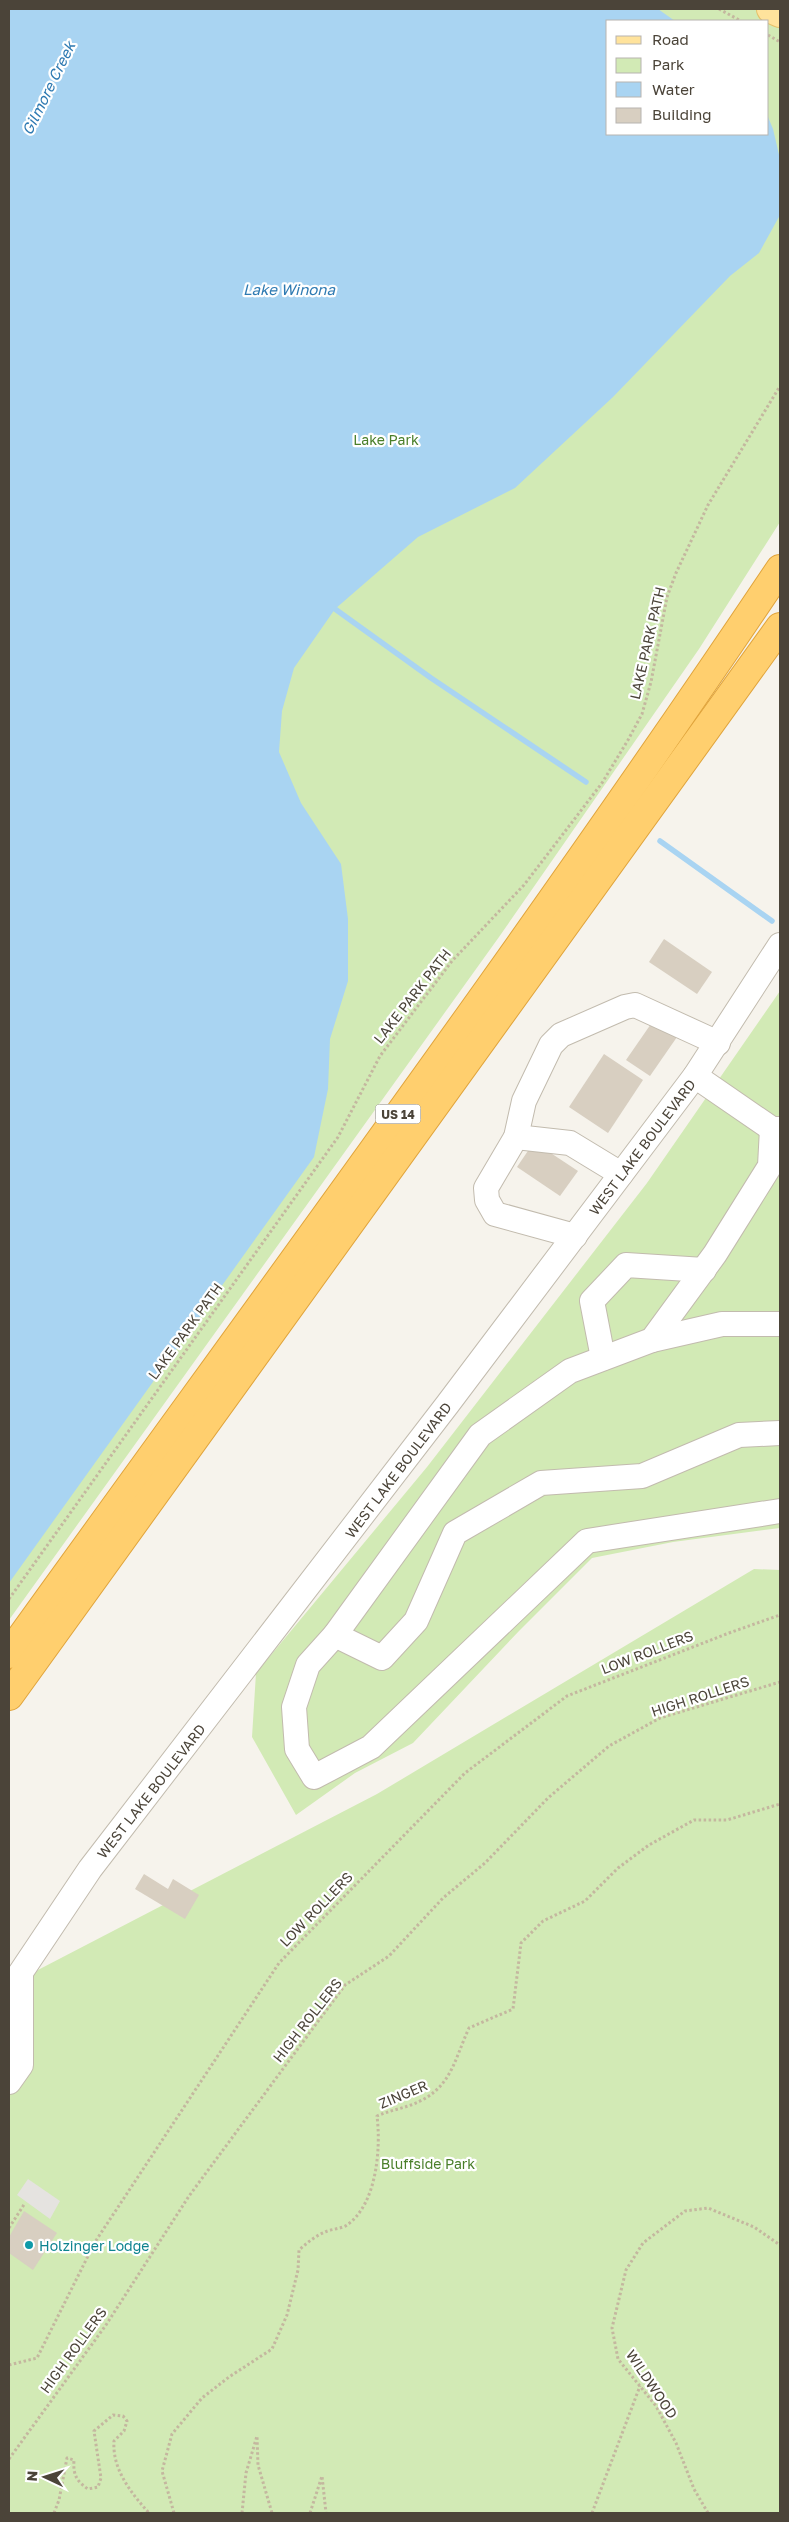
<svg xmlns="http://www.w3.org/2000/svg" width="789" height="2522" viewBox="0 0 789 2522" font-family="'Golos Text',sans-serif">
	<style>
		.green { fill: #d2eab5; fill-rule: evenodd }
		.parking { fill: #e5e3e0 }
		.water { fill: #a9d4f2 }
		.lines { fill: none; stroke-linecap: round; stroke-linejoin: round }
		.stream { stroke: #a9d4f2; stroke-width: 5.5 }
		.building { fill: #d8cfc1 }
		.minor-casing { stroke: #c2bbae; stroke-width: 26 }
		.major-casing { stroke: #e6c16a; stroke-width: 30 }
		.highway-casing { stroke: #e0a43c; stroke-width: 30 }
		.path { stroke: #c4b79f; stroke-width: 3; stroke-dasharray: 2.5 2.5; stroke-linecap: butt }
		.minor { stroke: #fff; stroke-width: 24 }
		.major { stroke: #ffe39c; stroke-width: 28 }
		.highway { stroke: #ffcf6e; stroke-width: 28 }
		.culture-dot { fill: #0f9aa8; stroke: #fff; stroke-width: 2 }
		.labels { text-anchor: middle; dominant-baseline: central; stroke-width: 4.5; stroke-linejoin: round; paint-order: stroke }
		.shield { fill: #fff; stroke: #817c74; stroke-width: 1 }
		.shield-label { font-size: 12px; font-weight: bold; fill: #4b4439 }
		.park-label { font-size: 14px; fill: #4a7f2a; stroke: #fff }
		.street-label { font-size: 14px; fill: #4b4439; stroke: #fff }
		.culture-label { font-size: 14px; fill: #0d838f; stroke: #fff; text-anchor: start }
		.water-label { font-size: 15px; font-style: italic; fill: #2e7ab2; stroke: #fff }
	</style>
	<rect width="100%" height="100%" fill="#f6f3ec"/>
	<g class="green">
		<path d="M 9,9 L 780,9 L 780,522 L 699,649 L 499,937 L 9,1620 ZM 608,21 L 768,21 L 768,134 L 608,134 Z"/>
		<polygon points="780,991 780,1528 673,1542 592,1558 519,1631 413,1743 355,1773 296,1815 252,1737 256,1673 427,1467 647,1183"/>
		<polygon points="754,1569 780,1570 780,2513 9,2513 9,1985 377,1794"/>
	</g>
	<polygon class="parking" points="28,2179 60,2201 50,2219 17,2195"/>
	<polygon class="water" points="9,9 658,9 675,21 608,21 608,134 768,134 768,117 773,129 780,159 780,215 759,253 730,276 613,397 515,488 418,537 335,609 294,668 282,711 279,752 301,803 341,864 348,919 348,981 330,1039 328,1089 314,1157 9,1583"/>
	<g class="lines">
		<g class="stream">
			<polyline points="335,609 431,678 586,782"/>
			<polyline points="660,841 772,921"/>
		</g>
	</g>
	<g class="building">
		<polygon points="664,939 712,972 697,994 649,962"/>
		<polygon points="653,1021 677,1037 650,1076 626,1060"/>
		<polygon points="604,1054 643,1080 608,1133 569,1107"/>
		<polygon points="534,1142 578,1171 560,1196 517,1167"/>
		<polygon points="144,1874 168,1889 173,1879 199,1895 185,1919 135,1889"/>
		<polygon points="24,2211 57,2233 33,2270 9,2253 9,2237"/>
	</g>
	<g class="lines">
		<defs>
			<g id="minor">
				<polyline points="695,1076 772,1129 780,1129"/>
				<polyline points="772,1129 770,1166 715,1254 652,1340 570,1371 480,1435 335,1635 308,1665 294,1707 297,1749 314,1777 371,1747 587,1541 780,1511"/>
				<polyline points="516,1137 570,1143 621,1174"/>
				<polyline points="575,1236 495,1214 487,1200 486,1188 516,1137 524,1101 551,1045 561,1035 625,1007 635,1005 718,1043"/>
				<polyline points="652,1340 722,1324 780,1324"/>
				<polyline points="603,1358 592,1301 626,1265 704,1270"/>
				<polyline points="335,1635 382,1658 416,1621 455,1533 541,1483 642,1476 739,1435 780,1433"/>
				<polyline points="9,1990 90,1869 447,1405 695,1076 780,945"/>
				<polyline points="9,2082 21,2065 21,1973"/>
			</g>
			<polyline id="major" points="771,9 780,13"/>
			<g id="highway">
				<path d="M 9,1654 C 268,1294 533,937 780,569"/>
				<polyline points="9,1696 780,627"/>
			</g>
		</defs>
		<use href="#minor" class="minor-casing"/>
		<use href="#major" class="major-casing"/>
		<use href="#highway" class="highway-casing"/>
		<g class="path">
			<polyline points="719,9 741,21"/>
			<polyline points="768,35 780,42"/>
			<polyline points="9,1599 338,1137 380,1056 452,961 524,885 602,783 628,740 642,714 651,682 667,597 676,573 708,505 780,386"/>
			<polyline points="9,2228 25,2203"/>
			<polyline points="9,2365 37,2358 95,2242 279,1963 465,1773 567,1696 729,1633 780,1615"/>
			<polyline points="9,2459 106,2325 189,2196 345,1985 389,1956 443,1898 485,1863 548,1798 609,1746 660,1718 780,1682"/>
			<path d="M 54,2513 L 59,2500 L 67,2458 L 74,2460 C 73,2474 76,2481 88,2489 L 98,2487 L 101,2478 L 94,2431 L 113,2415 L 123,2416 L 127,2421 L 124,2431 L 114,2441 C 112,2469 131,2493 149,2513"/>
			<path d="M 174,2513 L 162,2471 L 172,2434 L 202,2398 L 229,2377 L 272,2349 L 287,2315 L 298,2270 L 299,2250 C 307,2243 315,2236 325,2232 C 331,2229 341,2229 347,2225 C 377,2204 381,2148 377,2116 C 388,2111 400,2109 411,2105 C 451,2090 453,2063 469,2028 L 513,2009 L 521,1943 L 543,1921 L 585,1901 L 618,1868 L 649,1845 L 694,1820 L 727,1820 L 780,1804"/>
			<polyline points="242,2513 246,2473 257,2436 258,2465 272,2513"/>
			<polyline points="310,2513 322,2476 326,2513"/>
			<polyline points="592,2513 640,2386"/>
			<polyline points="708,2513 694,2489 676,2443 656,2406 618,2359 612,2328 626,2270 643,2243 685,2211 708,2208 754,2227 780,2245"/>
		</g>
		<use href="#minor" class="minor"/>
		<use href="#major" class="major"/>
		<use href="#highway" class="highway"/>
	</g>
	<circle class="culture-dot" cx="29" cy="2245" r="5"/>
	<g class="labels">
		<rect class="shield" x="375.5" y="1104.5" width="45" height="19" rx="4"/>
		<g class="shield-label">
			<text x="398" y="1114">US 14</text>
		</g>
		<g class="park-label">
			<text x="386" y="439">Lake Park</text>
			<text x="428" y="2163">Bluffside Park</text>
		</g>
		<g class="street-label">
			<text transform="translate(647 643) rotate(-77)">LAKE PARK PATH</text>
			<text transform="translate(412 996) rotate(-52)">LAKE PARK PATH</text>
			<text transform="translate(642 1147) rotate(-53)">WEST LAKE BOULEVARD</text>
			<text transform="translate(185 1331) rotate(-54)">LAKE PARK PATH</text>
			<text transform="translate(398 1470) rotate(-53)">WEST LAKE BOULEVARD</text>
			<text transform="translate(647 1652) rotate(-21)">LOW ROLLERS</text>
			<text transform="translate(700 1696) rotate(-18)">HIGH ROLLERS</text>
			<text transform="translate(151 1791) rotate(-52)">WEST LAKE BOULEVARD</text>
			<text transform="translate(316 1909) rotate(-46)">LOW ROLLERS</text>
			<text transform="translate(307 2020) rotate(-52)">HIGH ROLLERS</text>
			<text transform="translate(403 2094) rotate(-23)">ZINGER</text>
			<text transform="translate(73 2350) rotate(-54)">HIGH ROLLERS</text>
			<text transform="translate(652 2384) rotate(56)">WILDWOOD</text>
		</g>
		<g class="culture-label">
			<text x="39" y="2245">Holzinger Lodge</text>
		</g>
		<g class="water-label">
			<text transform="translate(48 88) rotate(-64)">Gilmore Creek</text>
			<text x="289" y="289">Lake Winona</text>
		</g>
	</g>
	<rect width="789" height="2522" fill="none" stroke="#4b4439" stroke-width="20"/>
	<rect x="606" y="20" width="162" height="115" fill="#ffffff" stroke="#b7b4b0"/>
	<rect x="616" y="36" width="25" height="8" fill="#ffe39c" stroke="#b7b4b0"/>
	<text x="652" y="45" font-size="15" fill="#4b4439">Road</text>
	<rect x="616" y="58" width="25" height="15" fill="#d2eab5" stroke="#b7b4b0"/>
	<text x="652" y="70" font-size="15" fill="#4b4439">Park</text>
	<rect x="616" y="82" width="25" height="15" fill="#a9d4f2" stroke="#b7b4b0"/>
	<text x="652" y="95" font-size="15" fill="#4b4439">Water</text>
	<rect x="616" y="108" width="25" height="15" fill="#d8cfc1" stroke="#b7b4b0"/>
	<text x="652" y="120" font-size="15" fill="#4b4439">Building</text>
	<g transform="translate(45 2477) rotate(274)" stroke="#ffffff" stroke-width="4" paint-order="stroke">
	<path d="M0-4L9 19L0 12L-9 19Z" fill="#4b4439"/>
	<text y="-8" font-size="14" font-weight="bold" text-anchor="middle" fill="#4b4439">N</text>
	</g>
</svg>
